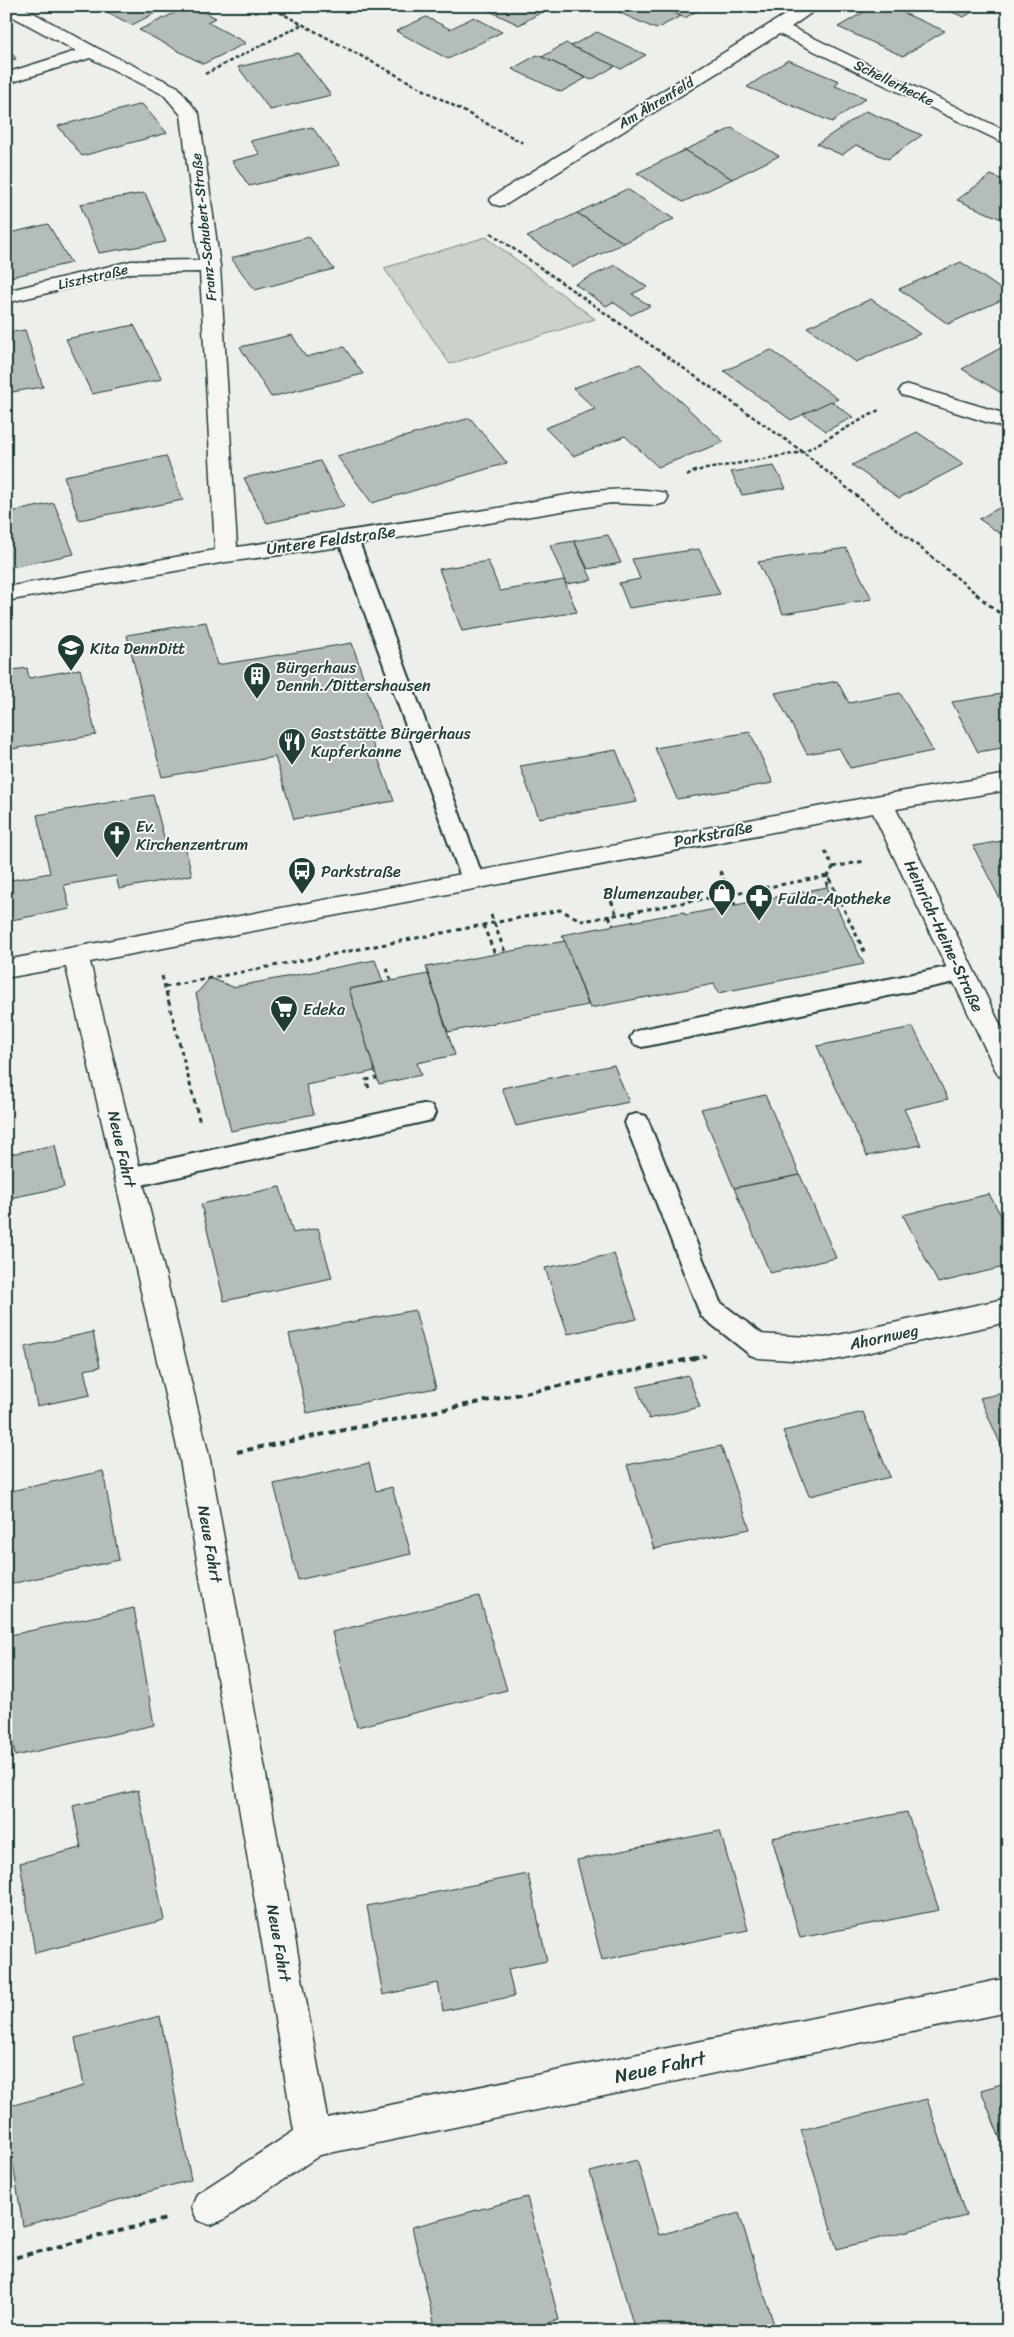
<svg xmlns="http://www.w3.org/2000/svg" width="1014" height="2337" viewBox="0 0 1014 2337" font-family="Sriracha,sans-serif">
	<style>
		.green { fill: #cbd2cc; stroke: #758880 }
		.building { fill: #b4bdb8; stroke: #1f3d34 }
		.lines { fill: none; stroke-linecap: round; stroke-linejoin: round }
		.lane-casing { stroke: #1f3d34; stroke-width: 4 }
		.street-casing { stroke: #1f3d34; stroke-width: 3 }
		.path-far2 { stroke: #1f3d34; stroke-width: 2.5; stroke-dasharray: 4 2.5; stroke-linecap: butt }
		.path-far1 { stroke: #1f3d34; stroke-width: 3; stroke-dasharray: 4.5 4; stroke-linecap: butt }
		.path { stroke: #1f3d34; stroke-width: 4; stroke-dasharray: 6 4.5; stroke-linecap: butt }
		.lane { fill: #f6f6f2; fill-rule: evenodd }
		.street { fill: #f6f6f2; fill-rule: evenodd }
		.labels { text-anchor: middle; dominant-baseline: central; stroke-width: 4; stroke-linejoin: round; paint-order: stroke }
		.far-street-label { font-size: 14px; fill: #1f3d34; stroke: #f6f6f2 }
		.street-label { font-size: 16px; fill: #1f3d34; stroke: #f6f6f2 }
		.poi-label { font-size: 16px; fill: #1f3d34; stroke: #f6f6f2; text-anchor: start }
		.near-street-label { font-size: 19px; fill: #1f3d34; stroke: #f6f6f2 }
	</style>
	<rect width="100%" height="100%" fill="#edefea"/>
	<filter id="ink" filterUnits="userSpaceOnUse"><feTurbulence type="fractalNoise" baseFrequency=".02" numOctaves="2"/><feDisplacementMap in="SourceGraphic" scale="10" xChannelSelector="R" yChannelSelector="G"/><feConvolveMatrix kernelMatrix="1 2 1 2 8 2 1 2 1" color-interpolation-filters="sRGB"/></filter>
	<g filter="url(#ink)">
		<polygon class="green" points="486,237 595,319 450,364 384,268"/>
		<g class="building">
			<polygon points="95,6 142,6 155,13 132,25"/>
			<polygon points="189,6 193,6 216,18 207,22 246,43 203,64 139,30"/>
			<polygon points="479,6 552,6 519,25"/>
			<polygon points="609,6 660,6 681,16 656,29 607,7"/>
			<polygon points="660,6 705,6 685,18"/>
			<polygon points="874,6 887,6 945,31 903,56 838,27"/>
			<polygon points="937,6 982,6 964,17"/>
			<polygon points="426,17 450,29 474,17 502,32 448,59 396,31"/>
			<polygon points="597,32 646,55 621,69 571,46"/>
			<polygon points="566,43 571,46 615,66 591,80 542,57"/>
			<polygon points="6,44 16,59 6,61"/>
			<polygon points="298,53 331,95 270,110 238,67"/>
			<polygon points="537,55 542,57 586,78 561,92 512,69"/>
			<polygon points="788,60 839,81 835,86 866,98 832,122 747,87"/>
			<polygon points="142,104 167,133 82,156 58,126"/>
			<polygon points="866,111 922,135 888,159 856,145 842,155 817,144"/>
			<polygon points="312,127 340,165 249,186 232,161 260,154 250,141"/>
			<polygon points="732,128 779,156 732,179 685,150"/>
			<polygon points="685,150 732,179 683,202 637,173"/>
			<polygon points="991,175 1008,182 1006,221 957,200"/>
			<polygon points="627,189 674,219 624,243 577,213"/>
			<polygon points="145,193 166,242 99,253 80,204"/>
			<polygon points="577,213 624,243 573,267 527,237"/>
			<polygon points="48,224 71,263 6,278 6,234"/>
			<polygon points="309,237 334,269 255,290 231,258"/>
			<polygon points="961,262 1008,294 1008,297 948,324 899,289"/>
			<polygon points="615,265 647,287 632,294 650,306 631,315 613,302 606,306 575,284"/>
			<polygon points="871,299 920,334 856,362 807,327"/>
			<polygon points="134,325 162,379 92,394 66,339"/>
			<polygon points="25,330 43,387 6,393 6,333"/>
			<polygon points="292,335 306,357 344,347 363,374 271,397 240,347"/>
			<polygon points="1008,344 1008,397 962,369"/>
			<polygon points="771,350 838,399 791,420 724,371"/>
			<polygon points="640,364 724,442 658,467 625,436 573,456 545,428 595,409 573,388"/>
			<polygon points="831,401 853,417 826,431 803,414"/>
			<polygon points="470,418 507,463 372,503 337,456"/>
			<polygon points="917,432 964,464 899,498 852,465"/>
			<polygon points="166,456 183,500 79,520 64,476"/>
			<polygon points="320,461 344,506 267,523 244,478"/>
			<polygon points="774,466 786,488 742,495 731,472"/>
			<polygon points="54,503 74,554 6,568 6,513"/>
			<polygon points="1008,503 1008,539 979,519"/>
			<polygon points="608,535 621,563 588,569 574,541"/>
			<polygon points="574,541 592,580 566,584 550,545"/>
			<polygon points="846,548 872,599 783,614 758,562"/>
			<polygon points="699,549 720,594 629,608 619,583 640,579 632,559"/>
			<polygon points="488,561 500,591 564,580 577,612 462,631 439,569"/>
			<polygon points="206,622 217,665 352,643 382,735 370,737 394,801 294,819 275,757 162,777 127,635"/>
			<polygon points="27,668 29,678 80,669 96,735 6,750 6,671"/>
			<polygon points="837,681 849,703 900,693 933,751 850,768 839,748 807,754 775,693"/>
			<polygon points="1008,693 1008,747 978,752 952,702"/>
			<polygon points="750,732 773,783 677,799 655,748"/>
			<polygon points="616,750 637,802 539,818 520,766"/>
			<polygon points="153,795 166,845 184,842 192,875 119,889 116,876 64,885 70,909 6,921 6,881 50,873 37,815"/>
			<polygon points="1008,840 1008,897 1000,899 973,846"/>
			<polygon points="827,887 864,964 718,993 714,984 590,1008 562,935 684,912 685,915"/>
			<polygon points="565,941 588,1005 448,1032 426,967"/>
			<polygon points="375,960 383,982 349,989 375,1071 306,1085 314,1114 231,1131 196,994 210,978 233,987"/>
			<polygon points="428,974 455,1055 417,1063 421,1075 379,1084 349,989"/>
			<polygon points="913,1027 948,1099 904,1109 921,1145 867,1156 817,1046"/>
			<polygon points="6,1050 12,1087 6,1088"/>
			<polygon points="614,1065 629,1102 516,1126 502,1088"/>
			<polygon points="765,1095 800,1175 734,1188 701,1109"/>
			<polygon points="55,1145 64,1187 10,1198 6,1181 6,1155"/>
			<polygon points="800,1175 836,1258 770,1273 734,1188"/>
			<polygon points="280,1187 293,1233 318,1228 332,1278 224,1301 201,1204"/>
			<polygon points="989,1194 1008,1228 1008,1266 938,1283 903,1215"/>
			<polygon points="614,1254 637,1319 568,1334 545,1268"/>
			<polygon points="415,1310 436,1388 307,1413 289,1334"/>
			<polygon points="93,1332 100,1367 84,1370 90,1395 37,1406 25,1347"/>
			<polygon points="688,1375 700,1407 649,1419 637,1387"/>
			<polygon points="1008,1392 1008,1461 980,1398"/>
			<polygon points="863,1412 890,1477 809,1496 783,1431"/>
			<polygon points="721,1446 750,1529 654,1549 627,1465"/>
			<polygon points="369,1463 376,1491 392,1487 411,1554 298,1580 274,1484"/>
			<polygon points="103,1471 119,1560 6,1585 6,1492"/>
			<polygon points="479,1596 507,1690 357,1727 332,1632"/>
			<polygon points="134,1608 154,1725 15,1756 6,1694 6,1636"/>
			<polygon points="138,1790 164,1920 35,1953 20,1863 81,1848 73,1806"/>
			<polygon points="907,1812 939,1910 800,1938 772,1838"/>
			<polygon points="720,1831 748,1930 602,1960 577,1860"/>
			<polygon points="528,1874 547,1961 508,1969 514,1996 443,2011 438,1983 383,1995 367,1906"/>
			<polygon points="160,2016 191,2180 23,2226 6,2120 6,2107 84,2086 75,2038"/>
			<polygon points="1008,2082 1008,2159 981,2090"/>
			<polygon points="927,2099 966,2216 837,2249 801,2130"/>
			<polygon points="637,2160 659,2235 739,2213 776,2331 635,2331 590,2172"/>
			<polygon points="527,2197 559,2320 520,2331 436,2331 412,2227"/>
		</g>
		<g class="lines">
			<defs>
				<g id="lane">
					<polygon points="348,533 355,535 358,539 484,880 481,886 473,888 465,886 462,880 338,539 341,535"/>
					<polygon points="962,964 970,967 974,973 970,979 642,1047 634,1044 630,1038 634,1032 642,1029"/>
					<polygon points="423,1104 432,1106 435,1113 432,1120 423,1122 128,1188 119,1185 115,1178 119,1171 128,1168"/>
					<polygon points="637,1114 646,1116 649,1123 720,1302 767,1338 771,1346 767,1354 758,1357 749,1354 701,1316 625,1123 628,1116"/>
				</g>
				<g id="street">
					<path d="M 6,6 L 21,6 L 97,48 L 178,87 L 199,114 L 220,266 L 237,547 C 322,535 407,522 492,509 C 543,500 615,481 665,493 L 668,498 L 665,503 L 657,505 L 611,503 L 348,546 L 226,562 L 6,601 L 6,587 L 215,550 L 200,272 L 131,273 L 6,303 L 6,291 L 131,261 L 199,260 L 181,115 L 164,95 L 90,58 L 6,84 L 6,73 L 76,51 L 6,13 Z"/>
					<polygon points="799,6 821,6 791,27 1008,132 1008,145 779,34 507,204 500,206 493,204 490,200 493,196"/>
					<polygon points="909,385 1006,414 1008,429 902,395 899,391 902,387"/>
					<polygon points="1008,774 1008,790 896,809 1008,1041 1008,1079 999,1076 995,1069 873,813 90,962 210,1460 327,2118 1008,1978 1008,2012 320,2155 223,2220 210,2225 197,2220 192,2207 197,2194 294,2131 180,1460 66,967 6,978 6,960 881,795"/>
					<polygon points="1008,1298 1008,1322 825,1362 758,1358 748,1354 744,1346 748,1338 758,1334 825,1338"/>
				</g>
			</defs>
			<use href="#lane" class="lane-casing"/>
			<use href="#street" class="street-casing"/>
			<g class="path-far2">
				<polyline points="268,6 523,143"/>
				<polyline points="283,14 298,6"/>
				<polyline points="205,74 301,25"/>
				<polyline points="491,233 803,452 978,595"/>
				<polyline points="687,476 695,471 803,452 879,410"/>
			</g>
			<g class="path-far1">
				<polyline points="976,594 1008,620"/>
				<polyline points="825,851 833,867 828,876 827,887"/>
				<polyline points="833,867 865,861"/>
				<polyline points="720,871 735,905"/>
				<polyline points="608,893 617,915"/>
				<polyline points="630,912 633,921"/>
				<polyline points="491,915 505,952"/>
				<polyline points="609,916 613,925"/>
				<polyline points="483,925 495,954"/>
				<polyline points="387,968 391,981"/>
				<polyline points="162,976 200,1123"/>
				<polyline points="165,987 560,910 583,921 828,876 866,955"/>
				<polyline points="369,1088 366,1080 377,1078"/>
				<polyline points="694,1358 706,1356"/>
			</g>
			<g class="path">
				<polyline points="237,1452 700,1357"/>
				<polyline points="6,2260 166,2219"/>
			</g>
			<use href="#lane" class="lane"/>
			<use href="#street" class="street"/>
		</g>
	</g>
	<defs>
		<symbol id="school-pin" viewBox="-11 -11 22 30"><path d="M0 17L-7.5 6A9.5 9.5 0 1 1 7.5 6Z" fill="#1f3d34" stroke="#f6f6f2"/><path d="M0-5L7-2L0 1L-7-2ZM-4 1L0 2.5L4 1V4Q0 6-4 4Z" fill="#fff"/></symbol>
		<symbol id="building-pin" viewBox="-11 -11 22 30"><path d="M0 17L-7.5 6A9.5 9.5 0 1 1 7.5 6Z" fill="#1f3d34" stroke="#f6f6f2"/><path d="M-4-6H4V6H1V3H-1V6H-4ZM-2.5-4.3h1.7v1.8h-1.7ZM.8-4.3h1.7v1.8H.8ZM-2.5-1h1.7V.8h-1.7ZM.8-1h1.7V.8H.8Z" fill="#fff"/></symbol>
		<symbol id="restaurant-pin" viewBox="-11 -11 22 30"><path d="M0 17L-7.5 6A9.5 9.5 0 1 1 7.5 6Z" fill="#1f3d34" stroke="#f6f6f2"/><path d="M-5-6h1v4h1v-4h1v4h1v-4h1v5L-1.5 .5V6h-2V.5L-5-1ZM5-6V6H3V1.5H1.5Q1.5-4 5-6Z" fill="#fff"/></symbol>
		<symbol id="church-pin" viewBox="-11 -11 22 30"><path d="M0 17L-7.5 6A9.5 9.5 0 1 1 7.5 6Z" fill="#1f3d34" stroke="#f6f6f2"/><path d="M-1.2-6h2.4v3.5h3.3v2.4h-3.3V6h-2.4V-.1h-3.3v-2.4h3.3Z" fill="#fff"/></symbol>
		<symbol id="bus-pin" viewBox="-11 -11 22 30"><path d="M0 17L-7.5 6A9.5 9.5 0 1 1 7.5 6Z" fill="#1f3d34" stroke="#f6f6f2"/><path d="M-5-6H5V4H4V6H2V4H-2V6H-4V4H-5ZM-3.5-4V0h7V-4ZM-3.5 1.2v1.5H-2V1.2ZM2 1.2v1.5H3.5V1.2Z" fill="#fff"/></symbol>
		<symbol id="shop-pin" viewBox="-11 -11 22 30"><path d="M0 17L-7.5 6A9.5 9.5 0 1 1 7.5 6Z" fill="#1f3d34" stroke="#f6f6f2"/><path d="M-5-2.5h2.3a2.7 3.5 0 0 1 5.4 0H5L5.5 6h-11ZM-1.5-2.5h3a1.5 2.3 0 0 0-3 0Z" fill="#fff"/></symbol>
		<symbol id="pharmacy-pin" viewBox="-11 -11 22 30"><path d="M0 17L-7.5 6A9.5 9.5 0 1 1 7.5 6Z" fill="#1f3d34" stroke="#f6f6f2"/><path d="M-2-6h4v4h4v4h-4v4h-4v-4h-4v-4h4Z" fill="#fff"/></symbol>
		<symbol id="supermarket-pin" viewBox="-11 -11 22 30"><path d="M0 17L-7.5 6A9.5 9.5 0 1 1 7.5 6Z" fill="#1f3d34" stroke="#f6f6f2"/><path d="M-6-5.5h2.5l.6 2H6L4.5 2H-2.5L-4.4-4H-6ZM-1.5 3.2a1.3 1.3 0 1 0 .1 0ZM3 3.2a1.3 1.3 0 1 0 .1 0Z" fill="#fff"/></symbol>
	</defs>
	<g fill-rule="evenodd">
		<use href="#school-pin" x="55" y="632" width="32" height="43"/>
		<use href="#building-pin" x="241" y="660" width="32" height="43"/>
		<use href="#restaurant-pin" x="276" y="726" width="32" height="43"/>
		<use href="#church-pin" x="101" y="819" width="32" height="43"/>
		<use href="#bus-pin" x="286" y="855" width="32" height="43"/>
		<use href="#shop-pin" x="706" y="877" width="32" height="43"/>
		<use href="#pharmacy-pin" x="743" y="882" width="32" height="43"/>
		<use href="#supermarket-pin" x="268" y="993" width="32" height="43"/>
	</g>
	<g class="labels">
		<g class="far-street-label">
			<text transform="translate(894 83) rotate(26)">Schellerhecke</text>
			<text transform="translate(656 103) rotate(-31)">Am Ährenfeld</text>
			<text transform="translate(204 227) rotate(-96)">Franz-Schubert-Straße</text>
			<text transform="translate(93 277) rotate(-13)">Lisztstraße</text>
		</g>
		<g class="street-label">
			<text transform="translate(331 540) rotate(-8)">Untere Feldstraße</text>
			<text transform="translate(713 834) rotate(-11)">Parkstraße</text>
			<text transform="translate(944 936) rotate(65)">Heinrich-Heine-Straße</text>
			<text transform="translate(122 1149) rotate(77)">Neue Fahrt</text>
			<text transform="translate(884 1337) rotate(-12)">Ahornweg</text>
			<text transform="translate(210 1544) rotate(80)">Neue Fahrt</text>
			<text transform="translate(279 1943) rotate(80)">Neue Fahrt</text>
		</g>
		<g class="poi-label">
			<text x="90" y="648">Kita DennDitt</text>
			<text x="276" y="667">Bürgerhaus<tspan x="276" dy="18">Dennh./Dittershausen</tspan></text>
			<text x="311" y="733">Gaststätte Bürgerhaus<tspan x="311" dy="18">Kupferkanne</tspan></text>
			<text x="136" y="826">Ev.<tspan x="136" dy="18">Kirchenzentrum</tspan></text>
			<text x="321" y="871">Parkstraße</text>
			<text x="703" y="893" text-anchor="end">Blumenzauber</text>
			<text x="778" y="898">Fulda-Apotheke</text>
			<text x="303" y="1009">Edeka</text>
		</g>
		<g class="near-street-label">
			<text transform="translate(660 2067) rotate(-12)">Neue Fahrt</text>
		</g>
	</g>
	<rect width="1014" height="2337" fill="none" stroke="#f6f6f2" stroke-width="25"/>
	<rect x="12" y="12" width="989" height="2312" fill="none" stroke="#1f3d34" stroke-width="2" filter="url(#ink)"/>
</svg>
